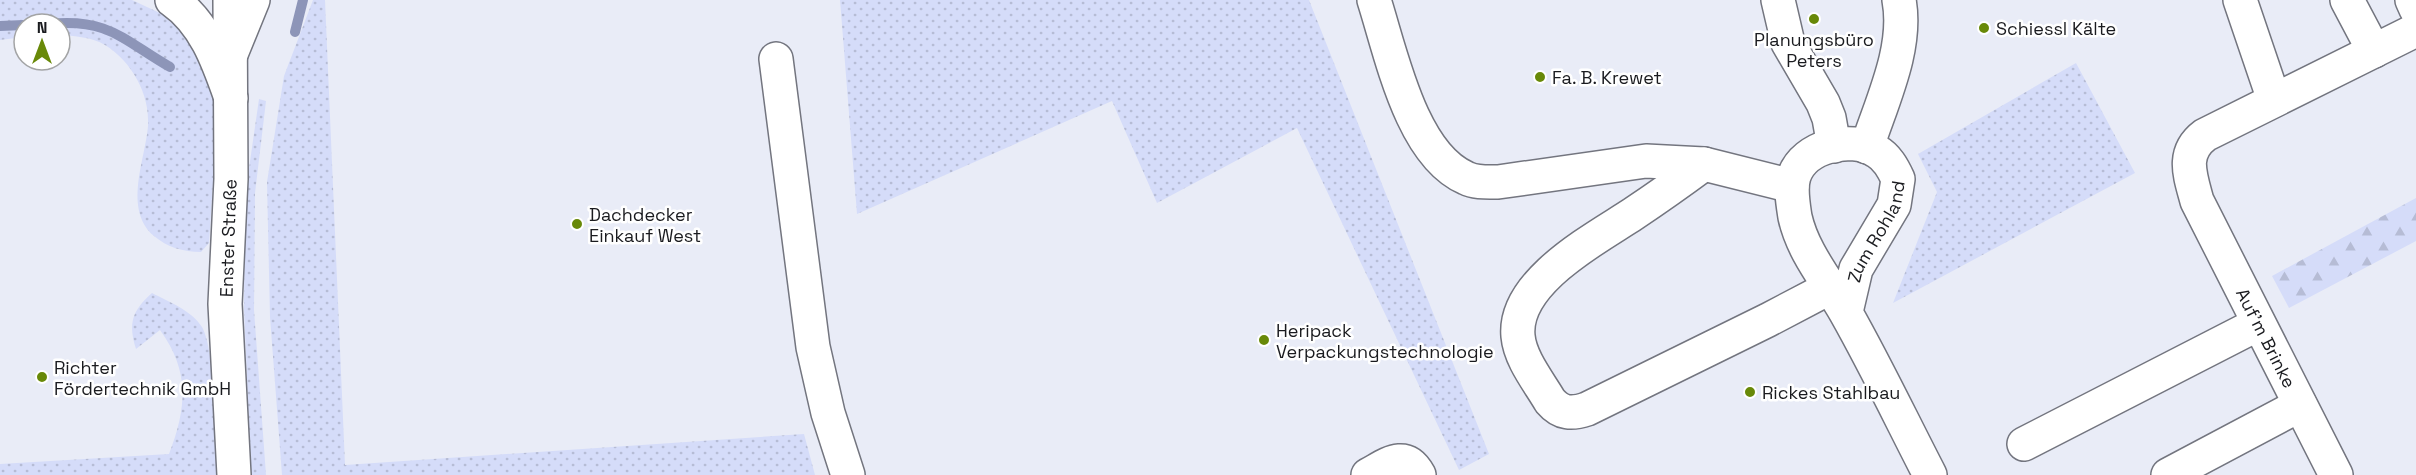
<svg xmlns="http://www.w3.org/2000/svg" width="2416" height="475" viewBox="0 0 2416 475" font-family="'Space Grotesk',sans-serif">
	<style>
		.grass { fill: url(#grass-dots) }
		.forest { fill: url(#forest-firs) }
		.lines { fill: none; stroke-linecap: round; stroke-linejoin: round }
		.stream { stroke: #8d95b8; stroke-width: 10 }
		.minor-casing { stroke: #73757f; stroke-width: 36 }
		.highway-casing { stroke: #73757f; stroke-width: 36 }
		.minor { stroke: #fff; stroke-width: 33 }
		.highway { stroke: #fff; stroke-width: 33 }
		.poi-dot { fill: #688908; stroke: #fff; stroke-width: 2 }
		.labels { text-anchor: middle; dominant-baseline: central; stroke-width: 5; stroke-linejoin: round; paint-order: stroke }
		.poi-label { font-size: 18px; fill: #1a1b1f; stroke: #fff; text-anchor: start }
		.street-label { font-size: 18px; fill: #1a1b1f; stroke: #fff }
	</style>
	<defs>
		<pattern id="grass-dots" width="8" height="8" patternUnits="userSpaceOnUse" patternTransform="scale(1.5)"><rect width="8" height="8" fill="#d5dcf9"/><path d="M2 2h.1M6 6h.1" fill="none" stroke="#b6bcd5" stroke-width="1.8" stroke-linecap="round"/></pattern>
		<pattern id="forest-firs" width="22" height="20" patternUnits="userSpaceOnUse" patternTransform="scale(1.5)"><rect width="22" height="20" fill="#d5dcf9"/><path d="M5 1l3.5 6h-7zM16 11l3.5 6h-7z" fill="#b6bcd5"/></pattern>
	</defs>
	<rect width="100%" height="100%" fill="#e9ecf7"/>
	<g class="grass">
		<path d="M 0,0 L 132,0 L 162,14 L 185,35 L 205,63 L 216,103 L 215,152 L 209,243 L 201,252 C 183,252 167,247 154,236 C 123,209 145,161 148,126 C 150,94 132,62 105,45 C 92,37 74,36 60,35 L 60,24 L 24,24 L 24,37 L 0,40 Z"/>
		<polygon points="313,0 325,0 345,465 804,434 815,475 282,475 270,317 267,182 284,76"/>
		<polygon points="840,0 1309,0 1489,454 1459,470 1297,128 1157,203 1112,101 857,214"/>
		<polygon points="2076,63 2135,173 1893,303 1937,192 1918,154"/>
		<polygon points="259,99 266,101 255,193 254,310 266,475 251,475 244,308 245,196"/>
		<path d="M 152,293 C 169,302 191,310 202,327 C 216,352 215,442 217,475 L 0,475 L 0,464 L 169,454 C 187,408 190,371 160,330 L 136,349 C 128,323 132,311 152,293 Z"/>
	</g>
	<polygon class="forest" points="2416,198 2416,241 2289,308 2272,276"/>
	<g class="lines">
		<g class="stream">
			<path d="M 49,24 C 109,18 123,40 170,67"/>
			<polyline points="0,26 24,25"/>
			<polyline points="295,32 303,0"/>
		</g>
		<defs>
			<g id="minor">
				<polyline points="230,0 231,179 225,304 234,475"/>
				<path d="M 1374,0 C 1391,53 1411,154 1466,178 C 1476,183 1487,182 1498,182 L 1646,161 L 1704,164 L 1792,186"/>
				<polyline points="1778,0 1788,43 1823,103 1829,118 1834,146"/>
				<polyline points="2240,0 2274,100"/>
				<polyline points="2347,0 2374,51"/>
				<polyline points="2412,0 2416,9"/>
				<polyline points="776,59 813,347 828,413 848,475"/>
				<path d="M 1867,147 C 1882,101 1908,48 1899,0"/>
				<path d="M 1704,164 C 1681,181 1657,198 1633,214 C 1595,239 1513,282 1518,336 C 1520,359 1539,382 1550,401 C 1561,414 1572,414 1587,409 L 1768,320 L 1829,288"/>
				<path id="s1" d="M 1846,312 L 1856,269 L 1894,205 L 1898,179 C 1893,168 1887,157 1876,151 C 1851,135 1804,146 1794,176 C 1790,188 1793,204 1795,217 C 1803,253 1828,281 1846,313 C 1876,366 1902,421 1930,475"/>
				<polyline points="2024,444 2258,324"/>
				<path d="M 1368,475 C 1387,465 1405,449 1419,475"/>
				<polyline points="2168,475 2300,405"/>
				<path d="M 2336,475 L 2197,201 C 2190,175 2181,153 2205,135 L 2416,30"/>
			</g>
			<g id="highway">
				<path d="M 172,0 C 205,23 218,61 231,98"/>
				<polyline points="231,54 253,0"/>
			</g>
		</defs>
		<use href="#minor" class="minor-casing"/>
		<use href="#highway" class="highway-casing"/>
		<use href="#minor" class="minor"/>
		<use href="#highway" class="highway"/>
	</g>
	<g class="poi-dot">
		<circle cx="1814" cy="19" r="6"/>
		<circle cx="1984" cy="28" r="6"/>
		<circle cx="1540" cy="77" r="6"/>
		<circle cx="577" cy="224" r="6"/>
		<circle cx="1264" cy="340" r="6"/>
		<circle cx="42" cy="377" r="6"/>
		<circle cx="1750" cy="392" r="6"/>
	</g>
	<g class="labels">
		<g class="poi-label">
			<text x="1996" y="28">Schiessl Kälte</text>
			<text x="1814" y="39" text-anchor="middle">Planungsbüro<tspan x="1814" dy="21">Peters</tspan></text>
			<text x="1552" y="77">Fa. B. Krewet</text>
			<text x="589" y="214">Dachdecker<tspan x="589" dy="21">Einkauf West</tspan></text>
			<text x="1276" y="330">Heripack<tspan x="1276" dy="21">Verpackungstechnologie</tspan></text>
			<text x="54" y="367">Richter<tspan x="54" dy="21">Fördertechnik GmbH</tspan></text>
			<text x="1762" y="392">Rickes Stahlbau</text>
		</g>
		<g class="street-label">
			<text stroke="none"><textPath href="#s1" startOffset="87">Zum Rohland</textPath></text>
			<text transform="translate(228 238) rotate(-88)">Enster Straße</text>
			<text transform="translate(2266 338) rotate(63)">Auf'm Brinke</text>
		</g>
	</g>
	<g transform="translate(42 42)"><circle r="28" fill="#ffffff" stroke="#a3a4a5" stroke-width="1.5"/>
	<path d="M0-4.5L10 22L0 15L-10 22Z" fill="#688908"/>
	<text y="-9" font-size="16" font-weight="bold" text-anchor="middle" fill="#1a1b1f">N</text>
	</g>
</svg>
